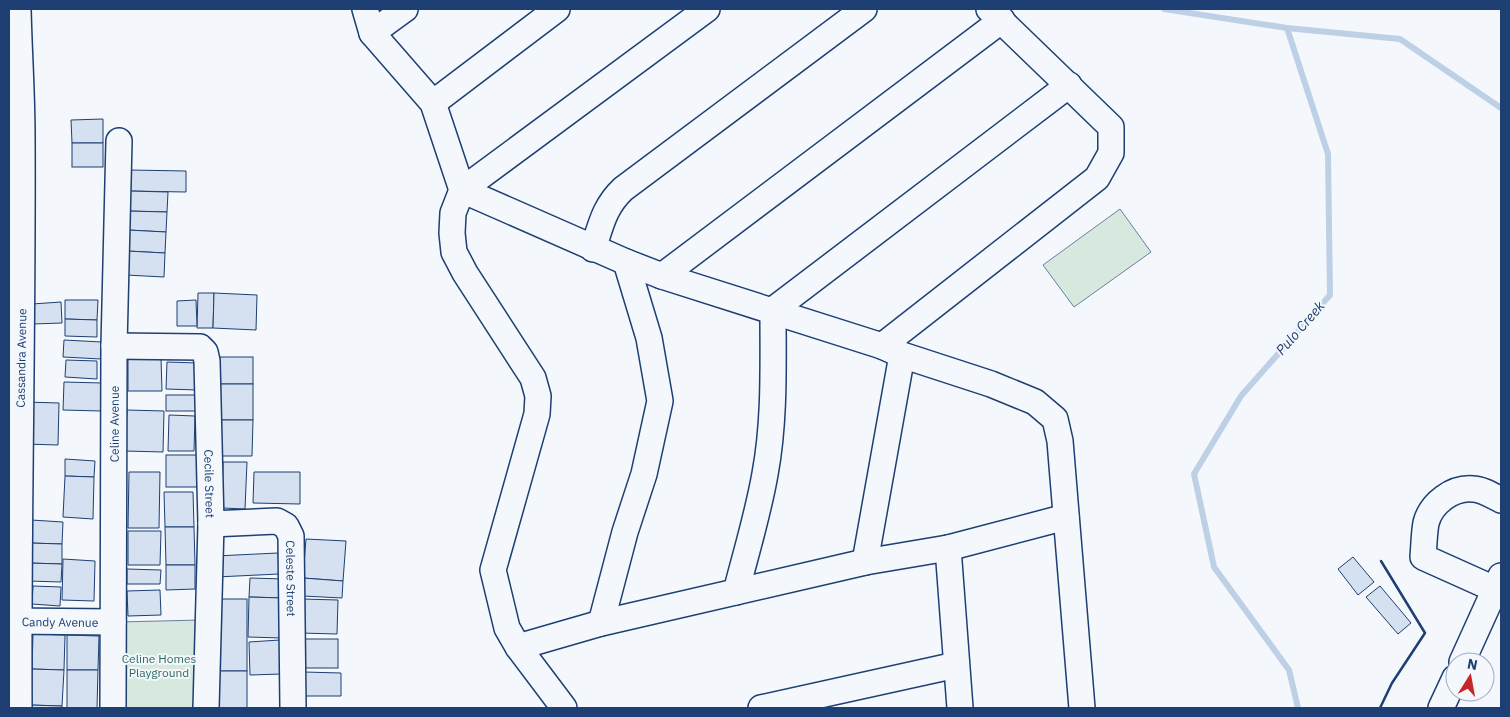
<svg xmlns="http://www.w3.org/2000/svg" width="1510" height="717" viewBox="0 0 1510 717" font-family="'IBM Plex Sans',sans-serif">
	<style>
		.green { fill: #d7e8df; stroke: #687fa3 }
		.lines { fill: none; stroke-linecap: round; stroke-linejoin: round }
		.stream { stroke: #bed0e5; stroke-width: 6 }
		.building { fill: #d5e0f0; stroke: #1d3f73 }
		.minor-casing { stroke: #1d3f73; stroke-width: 28 }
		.minor { stroke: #f4f7fb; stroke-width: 25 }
		.wall { stroke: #1d3f73; stroke-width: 2.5 }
		.labels { text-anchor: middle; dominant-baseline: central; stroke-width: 4; stroke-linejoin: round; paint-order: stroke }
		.street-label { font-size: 12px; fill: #1d3f73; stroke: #f4f7fb }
		.park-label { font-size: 12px; fill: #2c6c60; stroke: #f4f7fb }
		.water-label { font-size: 14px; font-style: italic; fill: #1d3f73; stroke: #f4f7fb }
	</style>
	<rect width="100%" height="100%" fill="#f4f7fb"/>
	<g class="green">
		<polygon points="1120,209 1151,252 1074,307 1043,265"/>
		<polygon points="201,620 198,708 118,708 119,622"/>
	</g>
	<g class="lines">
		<g class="stream">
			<polyline points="1164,9 1287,28 1400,39 1501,108"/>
			<polyline points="1287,28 1328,154 1330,295 1241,396 1194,474 1214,567 1289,670 1298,708"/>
		</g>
	</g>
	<g class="building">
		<polygon points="103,119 103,143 72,143 71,120"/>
		<rect x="72" y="143" width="31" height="24"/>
		<polygon points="130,170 186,171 186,192 129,191"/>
		<polygon points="129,191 168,192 167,212 128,211"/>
		<polygon points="128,211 167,212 166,232 128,230"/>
		<polygon points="128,230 166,232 165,253 127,251"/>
		<polygon points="127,251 165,253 164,277 126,275"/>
		<polygon points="198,293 214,293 213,328 197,328"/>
		<polygon points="214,293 257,295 256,330 213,328"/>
		<polygon points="65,300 98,300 97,320 65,319"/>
		<polygon points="196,300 197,326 177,326 177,301"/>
		<polygon points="61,302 62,323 33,324 32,304"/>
		<polygon points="65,319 97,320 97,337 65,336"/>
		<polygon points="64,340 102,342 101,359 63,357"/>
		<rect x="220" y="357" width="33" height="27"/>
		<polygon points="128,358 161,358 162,391 128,391"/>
		<polygon points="66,360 97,361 97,379 65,377"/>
		<polygon points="167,362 198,363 198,390 166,389"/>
		<polygon points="64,382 102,383 101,411 63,410"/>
		<rect x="220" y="384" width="33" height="36"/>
		<rect x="166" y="395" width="31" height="16"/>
		<polygon points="25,402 59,403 58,445 24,444"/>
		<polygon points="127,410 164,411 163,452 125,451"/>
		<polygon points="169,415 195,416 194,451 168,451"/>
		<polygon points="220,420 253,420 252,456 220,456"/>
		<rect x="166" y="455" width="31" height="32"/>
		<polygon points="65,459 95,461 94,477 65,476"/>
		<polygon points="223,462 247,462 245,509 222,508"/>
		<polygon points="129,472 160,472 159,528 128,528"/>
		<polygon points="254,472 300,472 300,504 253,503"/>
		<polygon points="65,476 94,477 93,519 63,517"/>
		<polygon points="164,492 193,492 194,527 165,527"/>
		<polygon points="31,520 63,522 62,544 30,543"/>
		<polygon points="165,527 194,527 195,565 166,565"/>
		<polygon points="128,531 161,531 160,565 128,565"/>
		<polygon points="306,539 346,541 343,581 303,578"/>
		<polygon points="30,543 62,544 62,564 29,563"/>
		<polygon points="278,553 279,574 216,577 215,556"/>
		<polygon points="1353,557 1374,582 1358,595 1338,569"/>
		<polygon points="63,559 95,561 94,601 62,600"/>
		<polygon points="29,563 62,564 61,582 28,581"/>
		<polygon points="166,565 195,565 195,589 166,590"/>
		<polygon points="127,569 161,570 160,584 127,584"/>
		<polygon points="250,578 284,579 284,598 249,597"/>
		<polygon points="303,578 343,581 342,598 303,596"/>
		<polygon points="33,586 61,587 60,606 32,604"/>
		<polygon points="1380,586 1411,623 1398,634 1366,597"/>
		<polygon points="160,590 161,615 128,616 127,591"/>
		<polygon points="249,597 284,598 282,638 248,637"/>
		<rect x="213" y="599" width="34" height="72"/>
		<polygon points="302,599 338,600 337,634 300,633"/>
		<polygon points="33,634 65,635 64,670 32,669"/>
		<polygon points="67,635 99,636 98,670 67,670"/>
		<rect x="301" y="639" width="37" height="29"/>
		<polygon points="280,640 282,674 250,675 249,642"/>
		<polygon points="32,669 64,670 62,706 30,705"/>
		<polygon points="67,670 98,670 97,708 67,708"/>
		<rect x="213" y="671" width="34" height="37"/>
		<polygon points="304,672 341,673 341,696 303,696"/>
		<polygon points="30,705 62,706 62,708 30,708"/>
	</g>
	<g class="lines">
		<defs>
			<g id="minor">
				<path d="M 18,9 C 19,52 22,94 22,137 C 23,328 18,518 19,708"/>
				<polyline points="365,9 372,33 433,103 462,190 626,262 662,276 882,346 902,355 991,384 1035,402 1055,419 1060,441 1082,708"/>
				<polyline points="372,33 405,9"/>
				<polyline points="433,103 557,9"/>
				<path d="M 593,249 C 601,225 604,207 623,189 L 864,9"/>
				<polyline points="662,276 1002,20"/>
				<path id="s1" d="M 114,346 L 200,347 L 205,352 L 207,361 L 211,524 L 206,708"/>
				<polyline points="882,346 1097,178 1111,153 1111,127 989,9"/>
				<path d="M 1501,500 C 1493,496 1482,489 1473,489 C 1453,487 1431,503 1426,523 C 1424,534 1424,546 1423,557 L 1501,592"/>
				<path id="s2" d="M 211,524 L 277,521 L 286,526 L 291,536 L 293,708"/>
				<polyline points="948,548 960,708"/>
				<polyline points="865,562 902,355"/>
				<path d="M 736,592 C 746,553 758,514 765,474 C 775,420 773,365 773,310 L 1069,85"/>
				<path id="s3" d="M 9,621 L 113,622"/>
				<polyline points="601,623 625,532 644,474 660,401 649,338 626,262"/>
				<polyline points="518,647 601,623 865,562 948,548 1066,517"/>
				<polyline points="1462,662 1501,576"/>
				<path id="s4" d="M 113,708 L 114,346 L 119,141"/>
				<polyline points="564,708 518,647 507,628 493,570 537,414 538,396 533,378 465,273 454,252 452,233 453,213 462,190 707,9"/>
				<polyline points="761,708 956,665"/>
				<polyline points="1441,708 1455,678"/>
			</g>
		</defs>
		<use href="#minor" class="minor-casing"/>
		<use href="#minor" class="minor"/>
		<polyline class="wall" points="1380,708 1392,683 1425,633 1381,561"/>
	</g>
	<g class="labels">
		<g class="street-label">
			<text transform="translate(21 358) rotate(-89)">Cassandra Avenue</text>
			<text stroke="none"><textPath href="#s4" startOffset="284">Celine Avenue</textPath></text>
			<text stroke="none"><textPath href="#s1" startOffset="225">Cecile Street</textPath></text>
			<text stroke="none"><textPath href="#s2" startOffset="130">Celeste Street</textPath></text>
			<text stroke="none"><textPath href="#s3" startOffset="51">Candy Avenue</textPath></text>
		</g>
		<g class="park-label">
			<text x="159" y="658">Celine Homes<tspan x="159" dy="14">Playground</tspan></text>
		</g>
		<g class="water-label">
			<text transform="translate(1300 328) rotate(-49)">Pulo Creek</text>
		</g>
	</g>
	<rect width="1510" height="717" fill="none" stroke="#1d3f73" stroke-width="20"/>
	<g transform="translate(1470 677) rotate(11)"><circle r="24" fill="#f4f7fb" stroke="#9eadc5"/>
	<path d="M0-4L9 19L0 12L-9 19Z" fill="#c62828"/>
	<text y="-8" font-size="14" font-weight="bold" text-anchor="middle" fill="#1d3f73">N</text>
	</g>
</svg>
